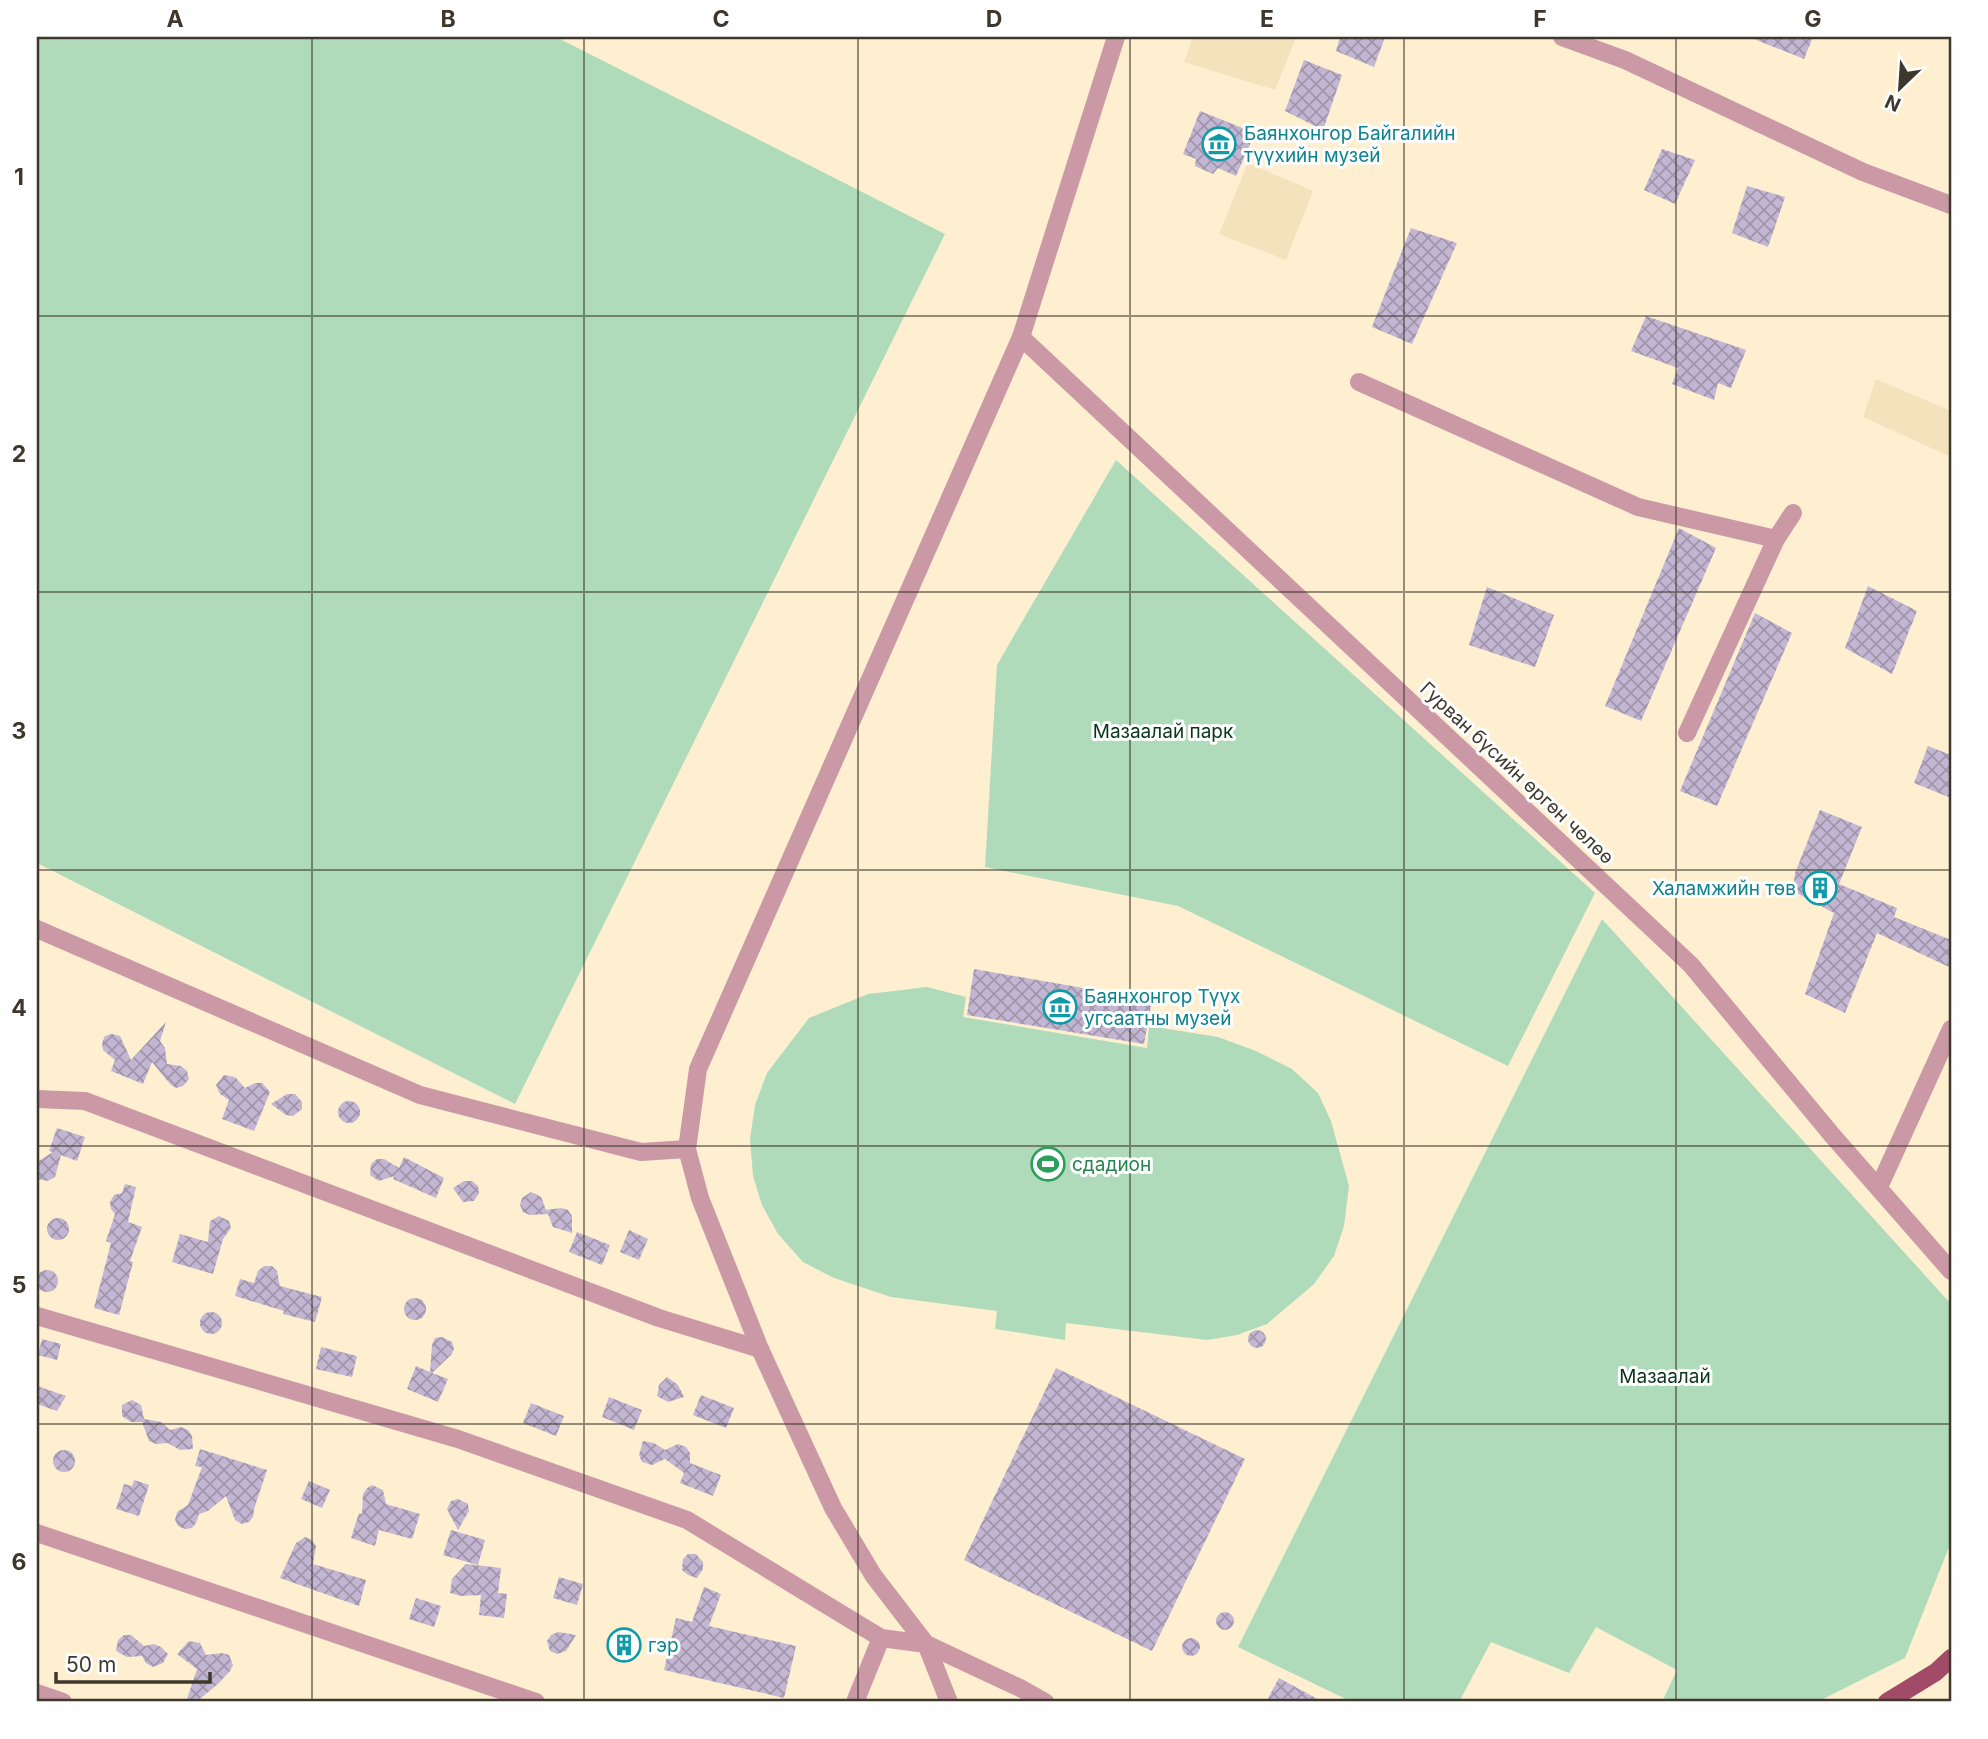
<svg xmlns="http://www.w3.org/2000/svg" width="1988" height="1739" viewBox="0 0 1988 1739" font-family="Inter,sans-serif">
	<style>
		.built { fill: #f4e2bd }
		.green { fill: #afdbbb }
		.building { fill: url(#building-cross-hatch) }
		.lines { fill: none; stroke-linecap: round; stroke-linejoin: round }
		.minor { stroke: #cb98a6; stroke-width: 18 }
		.major { stroke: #a24b68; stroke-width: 18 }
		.grid { fill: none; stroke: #3e382c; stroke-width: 2; stroke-opacity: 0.55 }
		.labels { text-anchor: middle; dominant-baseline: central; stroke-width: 6; stroke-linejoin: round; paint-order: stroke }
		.culture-label { font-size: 19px; fill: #0d838f; stroke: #fefefe; text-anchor: start }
		.park-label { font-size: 19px; fill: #09351c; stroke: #fefefe }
		.street-label { font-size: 19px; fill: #3e382c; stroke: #fefefe }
		.leisure-label { font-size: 19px; fill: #27864d; stroke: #fefefe; text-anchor: start }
		.neatline { fill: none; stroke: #3e382c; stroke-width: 2.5 }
		.grid-label { font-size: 23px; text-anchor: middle; font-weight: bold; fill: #3e382c }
	</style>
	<defs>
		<pattern id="building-cross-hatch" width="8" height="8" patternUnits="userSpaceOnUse" patternTransform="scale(1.75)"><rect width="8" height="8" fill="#c3b6d3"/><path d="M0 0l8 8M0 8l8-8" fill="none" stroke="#a095ab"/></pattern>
	</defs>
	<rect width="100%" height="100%" fill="#feefd1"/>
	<g class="built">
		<polygon points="1193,37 1286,37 1295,40 1275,90 1184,62"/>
		<polygon points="1248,163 1313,191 1286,260 1219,234"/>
		<polygon points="1876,379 1951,411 1951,457 1863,417"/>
	</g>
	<g class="green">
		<polygon points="37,37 556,37 945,234 515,1104 37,863"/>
		<polygon points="1116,460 1595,893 1508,1066 1178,906 985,867 997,665"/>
		<polygon points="1602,919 1951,1304 1951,1542 1905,1658 1817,1702 1662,1702 1677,1670 1596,1627 1569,1673 1491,1642 1459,1702 1352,1702 1238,1647"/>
		<polygon points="927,987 966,997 963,1017 1147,1048 1149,1026 1218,1037 1256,1051 1292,1069 1318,1093 1331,1121 1349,1186 1344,1226 1334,1256 1314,1284 1267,1324 1237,1335 1207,1340 1066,1323 1065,1340 995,1329 997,1311 891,1297 834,1278 803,1262 778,1234 762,1205 753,1176 750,1139 755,1105 767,1073 809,1018 868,994"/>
	</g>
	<g class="building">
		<polygon points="1340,37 1385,37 1374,67 1336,51"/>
		<polygon points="1749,37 1813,37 1804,59"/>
		<polygon points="1304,60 1342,75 1323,130 1285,111"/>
		<polygon points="1200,111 1255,133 1236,176 1218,168 1213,174 1195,166 1196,159 1183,154"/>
		<polygon points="1662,149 1695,160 1675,204 1644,190"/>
		<polygon points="1747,186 1785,197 1768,247 1732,233"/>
		<polygon points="1411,228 1457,243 1412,344 1372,327"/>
		<polygon points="1646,316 1746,350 1731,388 1718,383 1714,400 1672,384 1678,368 1631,351"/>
		<polygon points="1679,528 1716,548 1641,721 1605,706"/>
		<polygon points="1868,586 1917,611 1892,674 1845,648"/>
		<polygon points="1487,587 1554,615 1535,667 1469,645"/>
		<polygon points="1755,613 1792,633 1717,806 1680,791"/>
		<polygon points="1928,746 1951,755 1951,798 1914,783"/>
		<polygon points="1820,810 1862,827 1839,884 1897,908 1894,917 1951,940 1951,968 1877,933 1845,1013 1805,994 1834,913 1793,891 1795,873"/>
		<polygon points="974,969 1152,1000 1144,1044 967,1015"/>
		<polygon points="166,1022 160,1041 165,1048 167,1064 181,1066 187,1071 189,1079 183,1086 176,1088 170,1084 152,1062 143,1084 111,1071 115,1060 103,1050 102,1043 105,1036 112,1034 120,1036 131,1060"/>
		<polygon points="224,1075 235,1077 245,1088 255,1083 262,1083 270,1092 254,1131 222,1119 229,1100 220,1094 216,1085"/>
		<polygon points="287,1094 295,1094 302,1102 302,1109 293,1116 286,1115 271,1104"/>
		<circle cx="349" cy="1112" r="11"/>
		<polygon points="57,1128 85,1137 77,1161 61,1155 55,1177 48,1181 37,1179 37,1162 53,1152 49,1151"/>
		<polygon points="404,1157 444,1178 436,1198 393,1179 394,1176 379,1181 370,1175 371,1164 377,1159 384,1159 399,1168"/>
		<polygon points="464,1181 472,1181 478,1186 479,1193 474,1201 463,1202 453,1188"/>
		<polygon points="125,1184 136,1187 128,1222 142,1227 130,1261 133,1262 119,1315 94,1308 111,1243 106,1241 115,1214 111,1209 110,1202 114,1195 122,1193"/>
		<polygon points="531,1192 541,1197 546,1210 561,1208 568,1210 572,1216 572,1233 553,1227 548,1214 530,1215 523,1212 520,1205 522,1198"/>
		<polygon points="219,1216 229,1221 231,1228 223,1239 213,1274 172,1262 180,1234 208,1242 210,1221"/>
		<circle cx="58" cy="1229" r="11"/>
		<polygon points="629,1230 648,1239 639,1260 620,1252"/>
		<polygon points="577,1232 610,1245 602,1265 569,1252"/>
		<polygon points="264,1266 272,1266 277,1271 280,1286 322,1297 315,1322 283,1314 284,1311 235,1296 240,1279 254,1283 258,1271"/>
		<circle cx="47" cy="1281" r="11"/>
		<circle cx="415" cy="1309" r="11"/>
		<circle cx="211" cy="1323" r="11"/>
		<circle cx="1257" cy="1339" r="9"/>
		<polygon points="442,1337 452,1342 454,1349 451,1355 432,1373 448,1379 438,1402 407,1389 416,1366 430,1372 432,1345 435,1338"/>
		<polygon points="42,1339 61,1344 57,1360 38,1355"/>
		<polygon points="321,1347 357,1356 352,1377 316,1369"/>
		<polygon points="1056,1368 1245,1459 1152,1651 964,1560"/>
		<polygon points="667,1377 678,1385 684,1397 668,1402 657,1396 659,1385"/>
		<polygon points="37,1386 66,1396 57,1411 37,1404"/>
		<polygon points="701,1395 734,1408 726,1428 693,1415"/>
		<polygon points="609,1397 642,1410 634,1430 602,1417"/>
		<polygon points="132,1400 141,1405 144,1419 161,1422 170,1430 181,1427 188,1430 192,1436 193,1449 180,1450 168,1443 156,1444 149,1441 142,1422 131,1422 122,1416 122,1405"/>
		<polygon points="531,1403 564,1416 556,1436 523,1423"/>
		<polygon points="643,1441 654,1443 665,1450 678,1444 686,1447 690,1453 690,1463 721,1475 713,1496 680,1483 684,1473 665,1459 652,1465 642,1462 639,1455"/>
		<polygon points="200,1449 267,1470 254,1509 253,1517 249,1522 242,1524 235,1520 226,1496 208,1511 199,1514 196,1523 192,1528 185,1529 178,1526 175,1520 177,1512 188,1505 202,1467 195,1466"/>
		<circle cx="64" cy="1461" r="11"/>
		<polygon points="134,1480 149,1485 139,1516 116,1509 124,1484 132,1486"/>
		<polygon points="309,1481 330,1490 322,1508 301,1499"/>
		<polygon points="372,1485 383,1490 386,1504 420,1514 412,1539 379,1530 375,1546 351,1538 359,1513 362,1514 363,1494 367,1488"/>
		<polygon points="458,1499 468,1504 469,1511 458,1530 447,1509 451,1501"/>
		<polygon points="451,1530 485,1540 478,1565 443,1555"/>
		<polygon points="305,1537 312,1540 316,1546 313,1564 366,1580 359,1606 280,1578 296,1543"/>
		<polygon points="688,1554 696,1554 703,1562 703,1569 697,1578 688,1575 682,1570 683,1559"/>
		<polygon points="466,1564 501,1568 498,1593 507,1594 504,1618 479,1615 481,1595 461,1596 450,1593 452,1579"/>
		<polygon points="559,1577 583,1584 577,1605 553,1598"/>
		<polygon points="704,1587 721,1594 709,1626 796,1646 784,1698 664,1670 676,1618 692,1622"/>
		<polygon points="416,1598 441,1606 434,1627 409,1619"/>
		<circle cx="1225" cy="1621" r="9"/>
		<polygon points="558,1632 576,1635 566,1651 557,1654 550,1651 547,1641 551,1635"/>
		<polygon points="124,1635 131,1635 144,1646 154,1644 161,1647 168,1654 163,1663 153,1667 146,1663 142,1656 127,1657 116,1651 118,1640"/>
		<circle cx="1191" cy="1647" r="9"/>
		<polygon points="189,1641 200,1643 206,1655 222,1653 229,1655 233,1665 230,1671 218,1684 196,1702 186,1702 197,1669 177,1654"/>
		<polygon points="1279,1678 1323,1702 1266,1702"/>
	</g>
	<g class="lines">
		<g class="minor">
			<polyline points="1562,37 1625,60 1863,172 1951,205"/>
			<polyline points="1021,337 1691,965 1832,1135 1951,1271"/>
			<polyline points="1359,382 1638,507 1776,539"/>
			<polyline points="1687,733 1776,539 1793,513"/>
			<polyline points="37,929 420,1095 641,1152 687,1149"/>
			<polyline points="37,1099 85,1101 659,1318 760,1349"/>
			<polyline points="1879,1187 1951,1029"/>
			<polyline points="37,1316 458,1439 687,1520 881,1638 926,1644 949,1702"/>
			<polyline points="37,1533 536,1702"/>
			<polyline points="37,1693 63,1702"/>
			<polyline points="855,1702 881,1638"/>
			<polyline points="1045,1702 1022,1689 926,1644 873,1575 833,1508 760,1349 700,1198 687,1149 698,1069 1021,337 1116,37"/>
		</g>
		<polyline class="major" points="1887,1702 1936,1672 1951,1658"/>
	</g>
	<path class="grid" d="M 312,37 L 312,1702M 584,37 L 584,1702M 858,37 L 858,1702M 1130,37 L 1130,1702M 1404,37 L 1404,1702M 1676,37 L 1676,1702M 37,316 L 1951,316M 37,592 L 1951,592M 37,870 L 1951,870M 37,1146 L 1951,1146M 37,1424 L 1951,1424"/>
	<defs>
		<symbol id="museum-ring" viewBox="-11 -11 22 22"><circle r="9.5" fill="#fefefe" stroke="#0f9aa8" stroke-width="1.5"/><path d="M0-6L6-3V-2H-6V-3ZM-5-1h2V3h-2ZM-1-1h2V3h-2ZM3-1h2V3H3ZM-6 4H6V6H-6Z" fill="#0f9aa8"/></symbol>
		<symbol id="building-ring" viewBox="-11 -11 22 22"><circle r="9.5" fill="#fefefe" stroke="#0f9aa8" stroke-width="1.5"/><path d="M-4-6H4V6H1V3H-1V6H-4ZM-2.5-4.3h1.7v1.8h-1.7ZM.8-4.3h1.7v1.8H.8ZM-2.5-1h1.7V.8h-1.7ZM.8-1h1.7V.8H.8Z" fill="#0f9aa8"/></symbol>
		<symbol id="stadium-ring" viewBox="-11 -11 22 22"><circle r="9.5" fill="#fefefe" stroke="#2e9e5b" stroke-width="1.5"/><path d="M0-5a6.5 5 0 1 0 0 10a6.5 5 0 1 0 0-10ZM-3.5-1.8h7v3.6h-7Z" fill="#2e9e5b"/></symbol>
	</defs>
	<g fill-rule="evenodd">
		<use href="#museum-ring" x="1200" y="125" width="38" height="38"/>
		<use href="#building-ring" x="1801" y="869" width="38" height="38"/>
		<use href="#museum-ring" x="1041" y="988" width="38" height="38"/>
		<use href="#stadium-ring" x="1029" y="1145" width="38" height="38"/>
		<use href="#building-ring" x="605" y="1626" width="38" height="38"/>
	</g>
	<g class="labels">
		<g class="culture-label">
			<text x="1244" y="133">Баянхонгор Байгалийн<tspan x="1244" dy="22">түүхийн музей</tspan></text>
			<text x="1796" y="888" text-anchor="end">Халамжийн төв</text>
			<text x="1084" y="996">Баянхонгор Түүх<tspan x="1084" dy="22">угсаатны музей</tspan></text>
			<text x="648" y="1645">гэр</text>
		</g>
		<g class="park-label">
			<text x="1163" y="731">Мазаалай парк</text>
			<text x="1665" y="1376">Мазаалай</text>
		</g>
		<g class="street-label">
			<text transform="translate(1517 773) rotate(43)">Гурван бүсийн өргөн чөлөө</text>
		</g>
		<g class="leisure-label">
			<text x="1072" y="1164">сдадион</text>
		</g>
	</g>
	<rect width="1988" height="1739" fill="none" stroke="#fefefe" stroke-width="77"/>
	<g transform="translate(1900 88) rotate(205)" stroke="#fefefe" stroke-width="5" paint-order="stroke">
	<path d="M0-5L12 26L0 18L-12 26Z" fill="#3e382c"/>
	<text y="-10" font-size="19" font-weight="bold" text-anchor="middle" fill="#3e382c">N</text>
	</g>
	<path d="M56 1672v10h154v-10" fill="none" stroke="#3e382c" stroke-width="3.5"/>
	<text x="66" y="1672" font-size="21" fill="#3e382c" stroke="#fefefe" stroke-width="5" paint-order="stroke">50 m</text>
	<rect x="38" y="38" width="1912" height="1662" class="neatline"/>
	<g class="grid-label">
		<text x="175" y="27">A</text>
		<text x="448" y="27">B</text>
		<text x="721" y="27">C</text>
		<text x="994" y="27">D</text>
		<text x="1267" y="27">E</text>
		<text x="1540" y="27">F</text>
		<text x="1813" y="27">G</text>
		<text x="19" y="185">1</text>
		<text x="19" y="462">2</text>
		<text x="19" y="739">3</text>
		<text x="19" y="1016">4</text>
		<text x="19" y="1293">5</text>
		<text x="19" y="1570">6</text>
	</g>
</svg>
